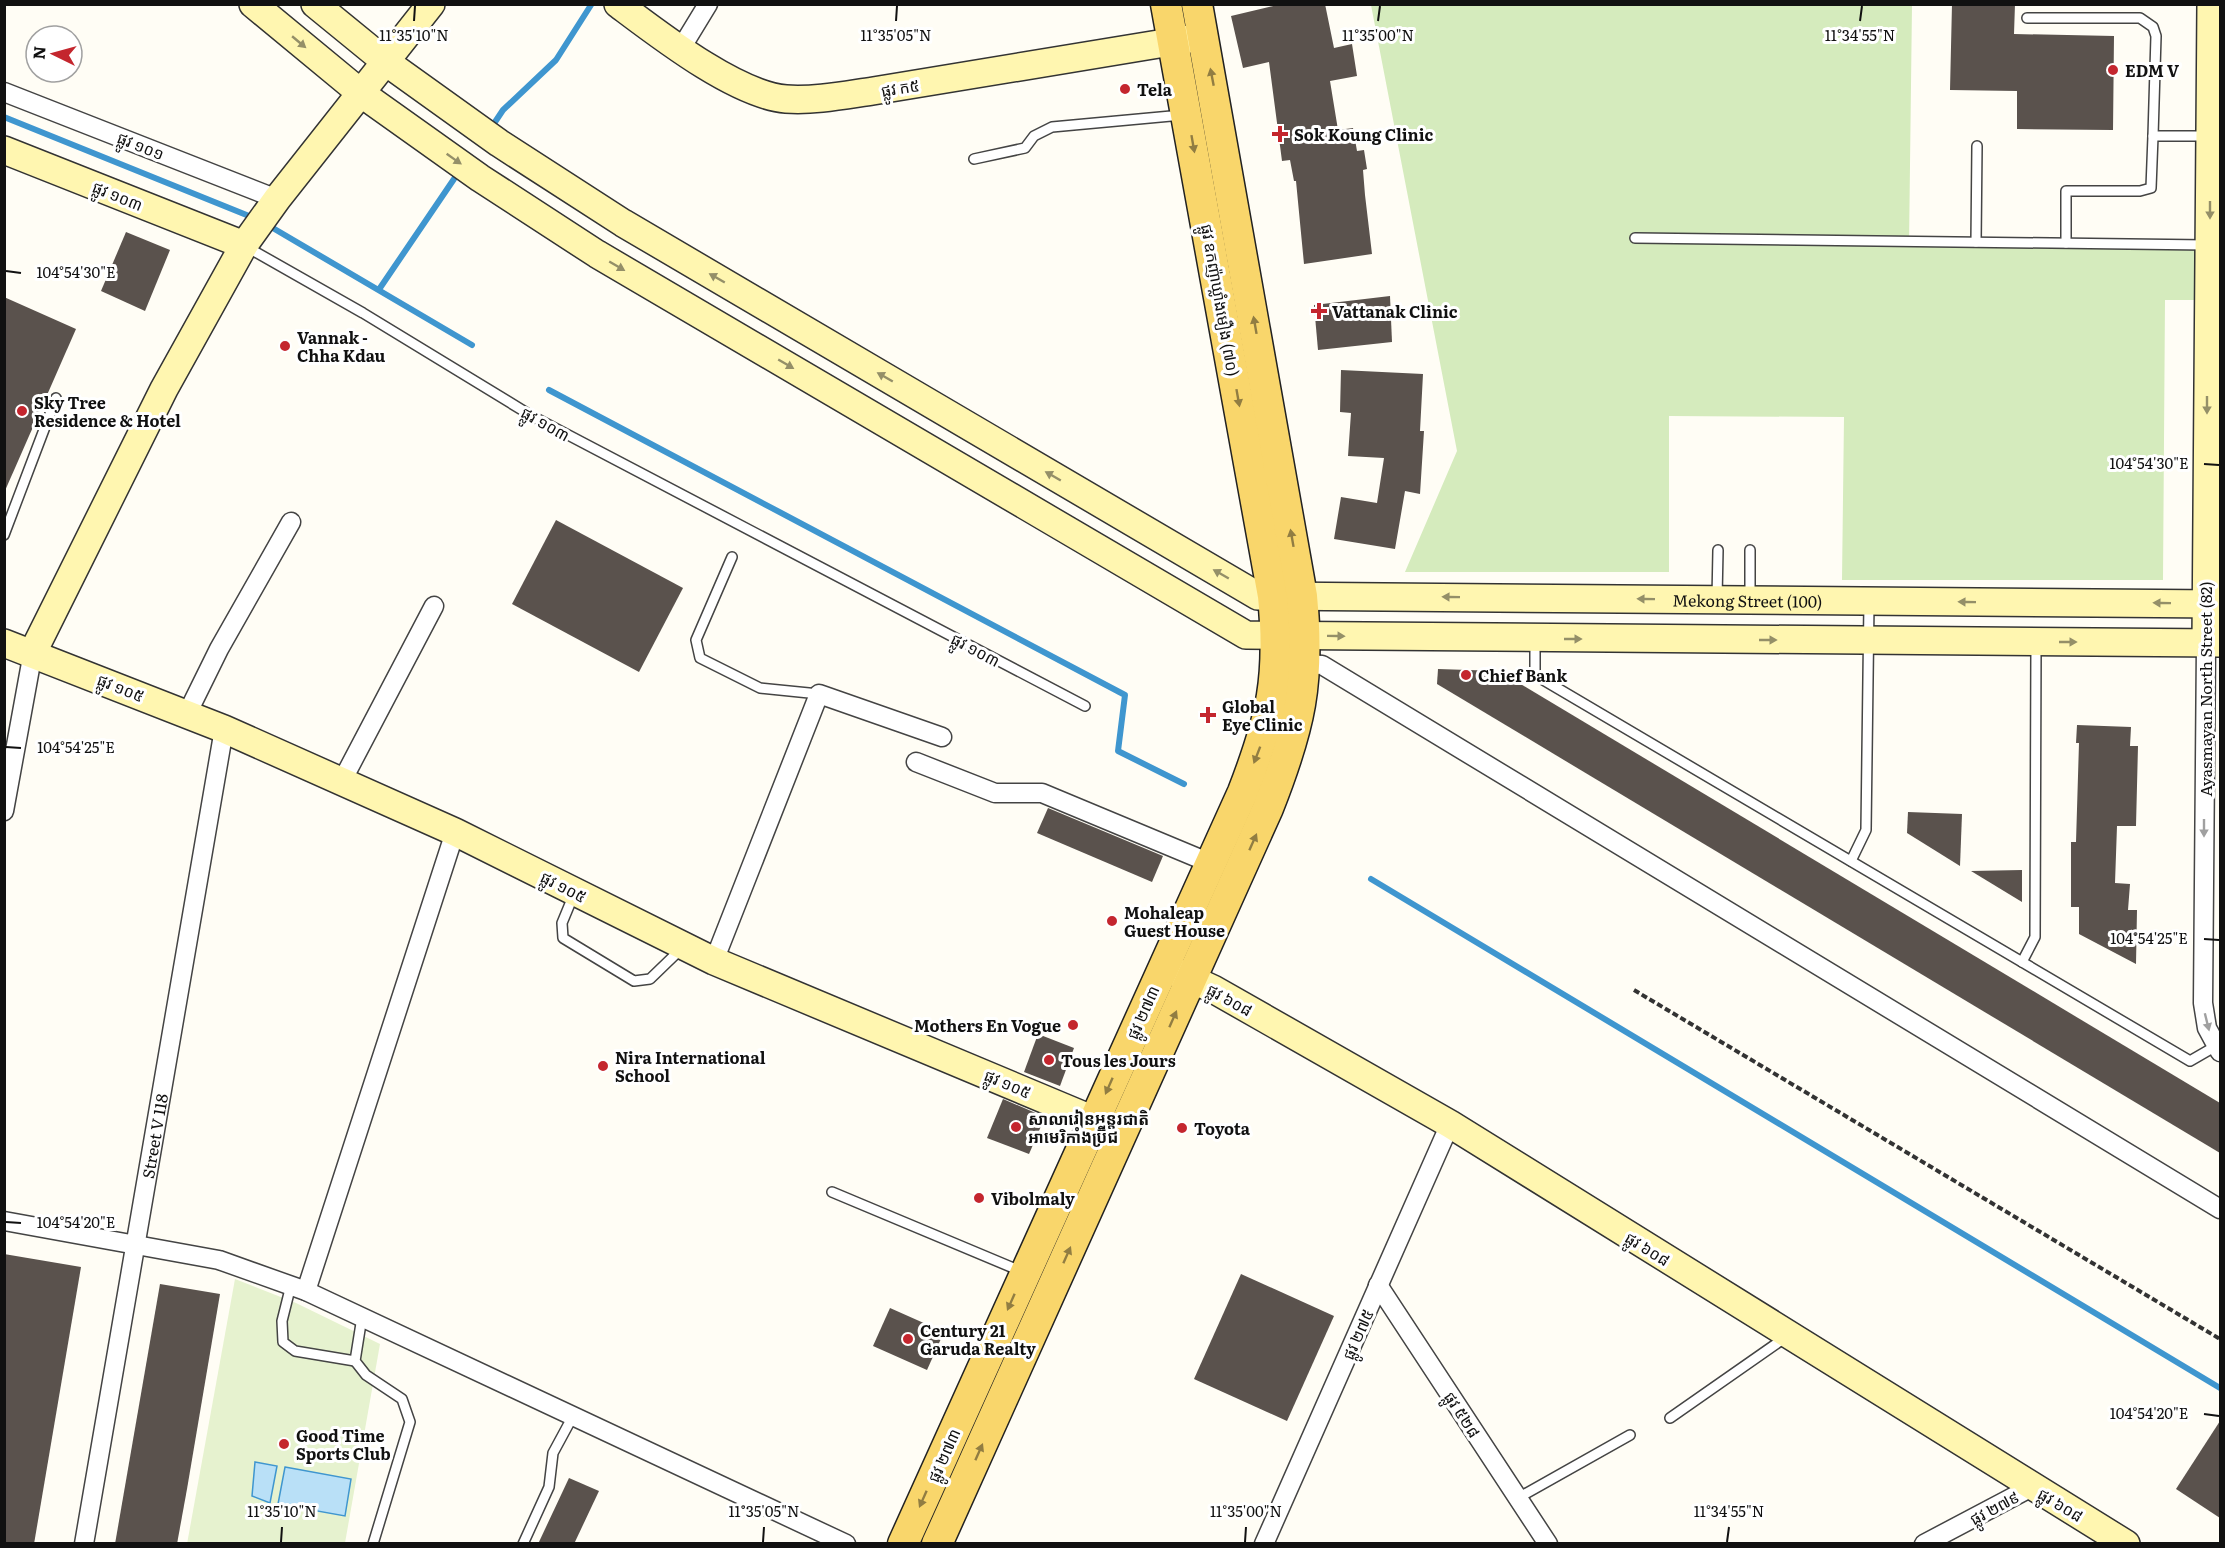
<svg xmlns="http://www.w3.org/2000/svg" width="2225" height="1548" viewBox="0 0 2225 1548" font-family="Literata,'Noto Sans Khmer',serif">
	<style>
		.green { fill: #d5ebbd }
		.pitch { fill: #e6f2cf }
		.water { fill: #b9e0f7; stroke: #3f96cf; stroke-width: 1.5 }
		.lines { fill: none; stroke-linecap: round; stroke-linejoin: round }
		.stream { stroke: #3f96cf; stroke-width: 6 }
		.building { fill: #5a524d }
		.lane-casing { stroke: #444; stroke-width: 12 }
		.street-casing { stroke: #444; stroke-width: 21 }
		.secondary-casing { stroke: #333; stroke-width: 30 }
		.primary-casing { stroke: #222; stroke-width: 33 }
		.path { stroke: #333; stroke-width: 4; stroke-dasharray: 6 3; stroke-linecap: butt }
		.lane { stroke: #fff; stroke-width: 9 }
		.street { stroke: #fff; stroke-width: 18 }
		.secondary { stroke: #fff6b0; stroke-width: 27 }
		.primary { stroke: #f9d66b; stroke-width: 30 }
		.oneway { fill: #948f68 }
		.oneway2 { fill: #917d42 }
		.oneway3 { fill: #a0a0a0 }
		.ticks { fill: none; stroke: #111; stroke-width: 2 }
		.poi-dot { fill: #c4262e; stroke: #fff; stroke-width: 2 }
		.labels { text-anchor: middle; dominant-baseline: central; stroke-width: 6; stroke-linejoin: round; paint-order: stroke }
		.poi-label { font-size: 16px; font-weight: bold; fill: #111; stroke: #fff; text-anchor: start }
		.street-label { font-size: 16px; fill: #111; stroke: #fff }
		.ticks-label { font-size: 15px; text-anchor: middle; fill: #111; stroke: #fff; stroke-width: 6; stroke-linejoin: round; paint-order: stroke }
	</style>
	<rect width="100%" height="100%" fill="#fffdf5"/>
	<polygon class="green" points="1371,5 1912,5 1909,245 2220,242 2220,300 2165,300 2163,580 1842,580 1844,417 1669,416 1669,572 1405,572 1457,451"/>
	<polygon class="pitch" points="235,1279 296,1303 380,1344 345,1543 187,1544"/>
	<g class="water">
		<polygon points="255,1462 277,1466 270,1503 252,1496"/>
		<polygon points="285,1467 351,1479 345,1516 278,1504"/>
	</g>
	<g class="lines">
		<g class="stream">
			<polyline points="4,117 254,218"/>
			<polyline points="491,128 503,110 556,60 591,5"/>
			<polyline points="266,224 472,345"/>
			<polyline points="380,288 454,179"/>
			<polyline points="549,390 1125,695 1118,751 1184,784"/>
			<polyline points="1371,879 2220,1388"/>
		</g>
	</g>
	<g class="building">
		<polygon points="1282,4 1325,4 1334,48 1352,44 1357,76 1330,81 1338,130 1353,128 1357,151 1364,150 1367,169 1363,170 1365,195 1372,254 1304,264 1296,181 1294,181 1290,160 1282,161 1269,62 1243,68 1231,16"/>
		<polygon points="1952,4 2015,4 2014,34 2114,36 2113,130 2017,129 2017,91 1950,90"/>
		<polygon points="126,232 170,250 145,311 101,291"/>
		<polygon points="1390,296 1392,342 1318,350 1314,305"/>
		<polygon points="4,297 76,329 4,493"/>
		<polygon points="1341,370 1423,374 1420,431 1424,431 1420,494 1405,491 1395,549 1334,539 1341,497 1377,503 1384,458 1348,456 1351,413 1340,412"/>
		<polygon points="556,520 683,588 639,672 512,604"/>
		<polygon points="1438,669 1499,671 2220,1103 2220,1153 1437,684"/>
		<polygon points="2077,725 2131,727 2130,746 2138,746 2136,826 2117,826 2115,883 2130,884 2128,910 2137,910 2136,964 2079,934 2079,907 2071,907 2071,842 2076,842 2079,743 2076,743"/>
		<polygon points="1048,808 1163,856 1152,882 1037,833"/>
		<polygon points="1908,812 1962,814 1960,866 1907,833"/>
		<polygon points="2022,870 2022,902 1971,871"/>
		<polygon points="1038,1034 1074,1048 1060,1086 1024,1072"/>
		<polygon points="1003,1099 1045,1117 1029,1154 987,1138"/>
		<polygon points="4,1254 81,1267 34,1544 4,1544"/>
		<polygon points="1241,1274 1334,1316 1287,1421 1194,1379"/>
		<polygon points="160,1284 220,1294 187,1489 177,1544 115,1544"/>
		<polygon points="890,1308 944,1332 927,1370 873,1346"/>
		<polygon points="2220,1421 2220,1518 2176,1489"/>
		<polygon points="569,1478 599,1491 574,1544 538,1544"/>
	</g>
	<g class="lines">
		<defs>
			<g id="lane">
				<polyline points="2027,18 2140,18 2153,27 2156,36 2153,136 2208,136"/>
				<polyline points="974,159 1025,148 1034,136 1052,127 1182,115"/>
				<polyline points="1635,238 2206,245"/>
				<polyline points="1976,242 1977,146"/>
				<polyline points="2066,243 2066,191 2140,191 2151,188 2153,136"/>
				<polyline points="245,246 363,313 532,416 1085,706"/>
				<polyline points="4,535 56,398"/>
				<polyline points="1750,550 1750,597"/>
				<polyline points="732,557 696,640 700,658 760,688 819,694"/>
				<polyline points="1717,598 1718,550"/>
				<polyline points="1535,641 1535,675 2190,1061 2216,1046"/>
				<polyline points="1851,861 1866,830 1869,603"/>
				<polyline points="574,894 562,923 563,938 634,981 650,979 681,949"/>
				<polyline points="2022,962 2035,937 2036,643"/>
				<polyline points="832,1192 1023,1272"/>
				<polyline points="291,1285 282,1321 283,1342 295,1351 355,1361"/>
				<polyline points="362,1317 355,1361 366,1375 402,1399 410,1422 373,1544"/>
				<polyline points="1670,1418 1786,1337"/>
				<polyline points="1518,1498 1630,1435"/>
				<polyline points="523,1544 549,1487 553,1453 573,1416"/>
			</g>
			<g id="street">
				<polyline points="680,50 708,4"/>
				<polyline points="4,92 277,199"/>
				<polyline points="2206,643 2203,1003 2207,1028 2220,1052"/>
				<polyline points="1306,664 1322,665 2220,1209"/>
				<polyline points="187,714 219,649 291,522"/>
				<polyline points="916,762 995,793 1042,793 1210,863"/>
				<polyline points="342,781 434,606"/>
				<polyline points="4,811 33,652"/>
				<polyline points="714,961 819,694 942,737"/>
				<polyline points="4,1221 219,1260 306,1291 846,1544"/>
				<polyline points="1378,1285 1548,1544"/>
				<polyline points="306,1291 455,832"/>
				<path id="s1" d="M 84,1544 L 224,729"/>
				<polyline points="1264,1544 1450,1124"/>
				<polyline points="1924,1544 2032,1487"/>
			</g>
			<g id="secondary">
				<polyline points="253,4 362,94 480,178 597,254 1246,635 2220,643"/>
				<path id="s2" d="M 315,4 L 386,62 L 499,143 L 623,223 L 1258,596 L 2220,604"/>
				<path d="M 618,4 C 658,34 736,95 786,99 C 815,101 845,95 873,91 L 1195,38"/>
				<polyline points="4,150 244,245"/>
				<polyline points="4,643 224,729 455,832 714,961 1113,1128"/>
				<polyline points="2206,643 2211,4"/>
				<polyline points="33,652 164,389 244,245 277,199 431,4"/>
				<polyline points="1172,970 1213,989 1450,1124 2126,1544"/>
			</g>
			<g id="primary">
				<path d="M 903,1544 L 1243,792 C 1272,717 1281,677 1273,596 L 1166,4"/>
				<path d="M 937,1544 L 1268,808 C 1300,727 1310,683 1302,596 L 1197,4"/>
			</g>
		</defs>
		<use href="#lane" class="lane-casing"/>
		<use href="#street" class="street-casing"/>
		<use href="#secondary" class="secondary-casing"/>
		<use href="#primary" class="primary-casing"/>
		<polyline class="path" points="1634,990 2220,1339"/>
		<use href="#lane" class="lane"/>
		<use href="#street" class="street"/>
		<use href="#secondary" class="secondary"/>
		<use href="#primary" class="primary"/>
	</g>
	<defs><path id="oneway-solid" d="M-6-.8H1V-3.2L6.5 0L1 3.2V.8H-6Z" transform="scale(1.5)"/></defs>
	<g class="oneway">
		<use href="#oneway-solid" transform="translate(299 42) rotate(40)"/>
		<use href="#oneway-solid" transform="translate(454 159) rotate(35)"/>
		<use href="#oneway-solid" transform="translate(2210 210) rotate(90)"/>
		<use href="#oneway-solid" transform="translate(617 266) rotate(30)"/>
		<use href="#oneway-solid" transform="translate(717 278) rotate(-150)"/>
		<use href="#oneway-solid" transform="translate(786 364) rotate(30)"/>
		<use href="#oneway-solid" transform="translate(885 377) rotate(-150)"/>
		<use href="#oneway-solid" transform="translate(2207 405) rotate(90)"/>
		<use href="#oneway-solid" transform="translate(1053 476) rotate(-150)"/>
		<use href="#oneway-solid" transform="translate(1221 574) rotate(-150)"/>
		<use href="#oneway-solid" transform="translate(1451 597) rotate(-179)"/>
		<use href="#oneway-solid" transform="translate(1646 599) rotate(-179)"/>
		<use href="#oneway-solid" transform="translate(1967 602) rotate(-179)"/>
		<use href="#oneway-solid" transform="translate(2162 603) rotate(-179)"/>
		<use href="#oneway-solid" transform="translate(1336 636) rotate(1)"/>
		<use href="#oneway-solid" transform="translate(1573 639)"/>
		<use href="#oneway-solid" transform="translate(1768 640)"/>
		<use href="#oneway-solid" transform="translate(2068 642)"/>
	</g>
	<g class="oneway2">
		<use href="#oneway-solid" transform="translate(1212 77) rotate(-101)"/>
		<use href="#oneway-solid" transform="translate(1193 144) rotate(80)"/>
		<use href="#oneway-solid" transform="translate(1255 325) rotate(-100)"/>
		<use href="#oneway-solid" transform="translate(1238 398) rotate(80)"/>
		<use href="#oneway-solid" transform="translate(1292 538) rotate(-100)"/>
		<use href="#oneway-solid" transform="translate(1257 755) rotate(111)"/>
		<use href="#oneway-solid" transform="translate(1253 842) rotate(-66)"/>
		<use href="#oneway-solid" transform="translate(1173 1019) rotate(-66)"/>
		<use href="#oneway-solid" transform="translate(1109 1086) rotate(114)"/>
		<use href="#oneway-solid" transform="translate(1067 1255) rotate(-66)"/>
		<use href="#oneway-solid" transform="translate(1011 1302) rotate(114)"/>
		<use href="#oneway-solid" transform="translate(979 1452) rotate(-66)"/>
		<use href="#oneway-solid" transform="translate(923 1499) rotate(114)"/>
	</g>
	<g class="oneway3">
		<use href="#oneway-solid" transform="translate(2204 828) rotate(90)"/>
		<use href="#oneway-solid" transform="translate(2207 1022) rotate(76)"/>
	</g>
	<path class="ticks" d="M 414,21 L 415,6M 896,21 L 897,6M 1378,21 L 1380,6M 1860,21 L 1862,6M 6,271 L 21,273M 2204,464 L 2219,465M 6,747 L 21,748M 2204,939 L 2219,940M 6,1222 L 21,1223M 2204,1414 L 2219,1416M 281,1542 L 282,1527M 763,1542 L 764,1527M 1245,1542 L 1246,1527M 1727,1542 L 1729,1527"/>
	<g class="poi-dot">
		<circle cx="2113" cy="70" r="6"/>
		<circle cx="1125" cy="89" r="6"/>
		<path d="M1277 125h6v6h6v6h-6v6h-6v-6h-6v-6h6z"/>
		<path d="M1316 302h6v6h6v6h-6v6h-6v-6h-6v-6h6z"/>
		<circle cx="285" cy="346" r="6"/>
		<circle cx="22" cy="411" r="6"/>
		<circle cx="1466" cy="675" r="6"/>
		<path d="M1205 706h6v6h6v6h-6v6h-6v-6h-6v-6h6z"/>
		<circle cx="1112" cy="921" r="6"/>
		<circle cx="1073" cy="1025" r="6"/>
		<circle cx="1049" cy="1060" r="6"/>
		<circle cx="603" cy="1066" r="6"/>
		<circle cx="1016" cy="1127" r="6"/>
		<circle cx="1182" cy="1128" r="6"/>
		<circle cx="979" cy="1198" r="6"/>
		<circle cx="908" cy="1339" r="6"/>
		<circle cx="284" cy="1444" r="6"/>
	</g>
	<g class="labels">
		<g class="poi-label">
			<text x="2125" y="70">EDM V</text>
			<text x="1137" y="89">Tela</text>
			<text x="1294" y="134">Sok Koung Clinic</text>
			<text x="1332" y="311">Vattanak Clinic</text>
			<text x="297" y="337">Vannak -<tspan x="297" dy="18">Chha Kdau</tspan></text>
			<text x="34" y="402">Sky Tree<tspan x="34" dy="18">Residence &amp; Hotel</tspan></text>
			<text x="1478" y="675">Chief Bank</text>
			<text x="1222" y="706">Global<tspan x="1222" dy="18">Eye Clinic</tspan></text>
			<text x="1124" y="912">Mohaleap<tspan x="1124" dy="18">Guest House</tspan></text>
			<text x="1061" y="1025" text-anchor="end">Mothers En Vogue</text>
			<text x="615" y="1057">Nira International<tspan x="615" dy="18">School</tspan></text>
			<text x="1061" y="1060">Tous les Jours</text>
			<text x="1028" y="1118">សាលារៀនអន្តរជាតិ<tspan x="1028" dy="18">អាមេរិកាំងប្រ៊ីជ</tspan></text>
			<text x="1194" y="1128">Toyota</text>
			<text x="991" y="1198">Vibolmaly</text>
			<text x="920" y="1330">Century 21<tspan x="920" dy="18">Garuda Realty</tspan></text>
			<text x="296" y="1435">Good Time<tspan x="296" dy="18">Sports Club</tspan></text>
		</g>
		<g class="street-label">
			<text transform="translate(900 87) rotate(-9)">ផ្លូវ ក៥</text>
			<text transform="translate(141 145) rotate(22)">ផ្លូវ ១០១</text>
			<text transform="translate(118 195) rotate(22)">ផ្លូវ ១០៣</text>
			<text transform="translate(1221 300) rotate(80)">ផ្លូវ ឧកញ៉ាឃ្លាំងមឿង (៧០)</text>
			<text transform="translate(546 423) rotate(29)">ផ្លូវ ១០៣</text>
			<text stroke="none"><textPath href="#s2" startOffset="1604">Mekong Street (100)</textPath></text>
			<text transform="translate(976 649) rotate(28)">ផ្លូវ ១០៣</text>
			<text transform="translate(121 687) rotate(22)">ផ្លូវ ១០៥</text>
			<text transform="translate(2205 689) rotate(-90)">Ayasmayan North Street (82)</text>
			<text transform="translate(564 886) rotate(27)">ផ្លូវ ១០៥</text>
			<text transform="translate(1230 999) rotate(29)">ផ្លូវ ៦០៨</text>
			<text transform="translate(1142 1012) rotate(-66)">ផ្លូវ ២៧៣</text>
			<text transform="translate(1008 1083) rotate(23)">ផ្លូវ ១០៥</text>
			<text stroke="none"><textPath href="#s1" startOffset="414">Street V 118</textPath></text>
			<text transform="translate(1648 1248) rotate(32)">ផ្លូវ ៦០៨</text>
			<text transform="translate(1357 1334) rotate(-66)">ផ្លូវ ២៧៥</text>
			<text transform="translate(1463 1414) rotate(57)">ផ្លូវ ៥២៨</text>
			<text transform="translate(943 1455) rotate(-66)">ផ្លូវ ២៧៣</text>
			<text transform="translate(2061 1504) rotate(31)">ផ្លូវ ៦០៨</text>
			<text transform="translate(1994 1507) rotate(-28)">ផ្លូវ ២៧៩</text>
		</g>
	</g>
	<g class="ticks-label">
		<text x="414" y="41">11°35'10"N</text>
		<text x="896" y="41">11°35'05"N</text>
		<text x="1378" y="41">11°35'00"N</text>
		<text x="1860" y="41">11°34'55"N</text>
		<text x="76" y="278">104°54'30"E</text>
		<text x="2149" y="469">104°54'30"E</text>
		<text x="76" y="753">104°54'25"E</text>
		<text x="2149" y="944">104°54'25"E</text>
		<text x="76" y="1228">104°54'20"E</text>
		<text x="2149" y="1419">104°54'20"E</text>
		<text x="282" y="1517">11°35'10"N</text>
		<text x="764" y="1517">11°35'05"N</text>
		<text x="1246" y="1517">11°35'00"N</text>
		<text x="1729" y="1517">11°34'55"N</text>
	</g>
	<rect width="2225" height="1548" fill="none" stroke="#111111" stroke-width="12"/>
	<g transform="translate(54 54) rotate(275)"><circle r="28" fill="#ffffff" stroke="#a0a0a0" stroke-width="1.5"/>
	<path d="M0-4.5L10 22L0 15L-10 22Z" fill="#c4262e"/>
	<text y="-9" font-size="16" font-weight="bold" text-anchor="middle" fill="#111111">N</text>
	</g>
</svg>
